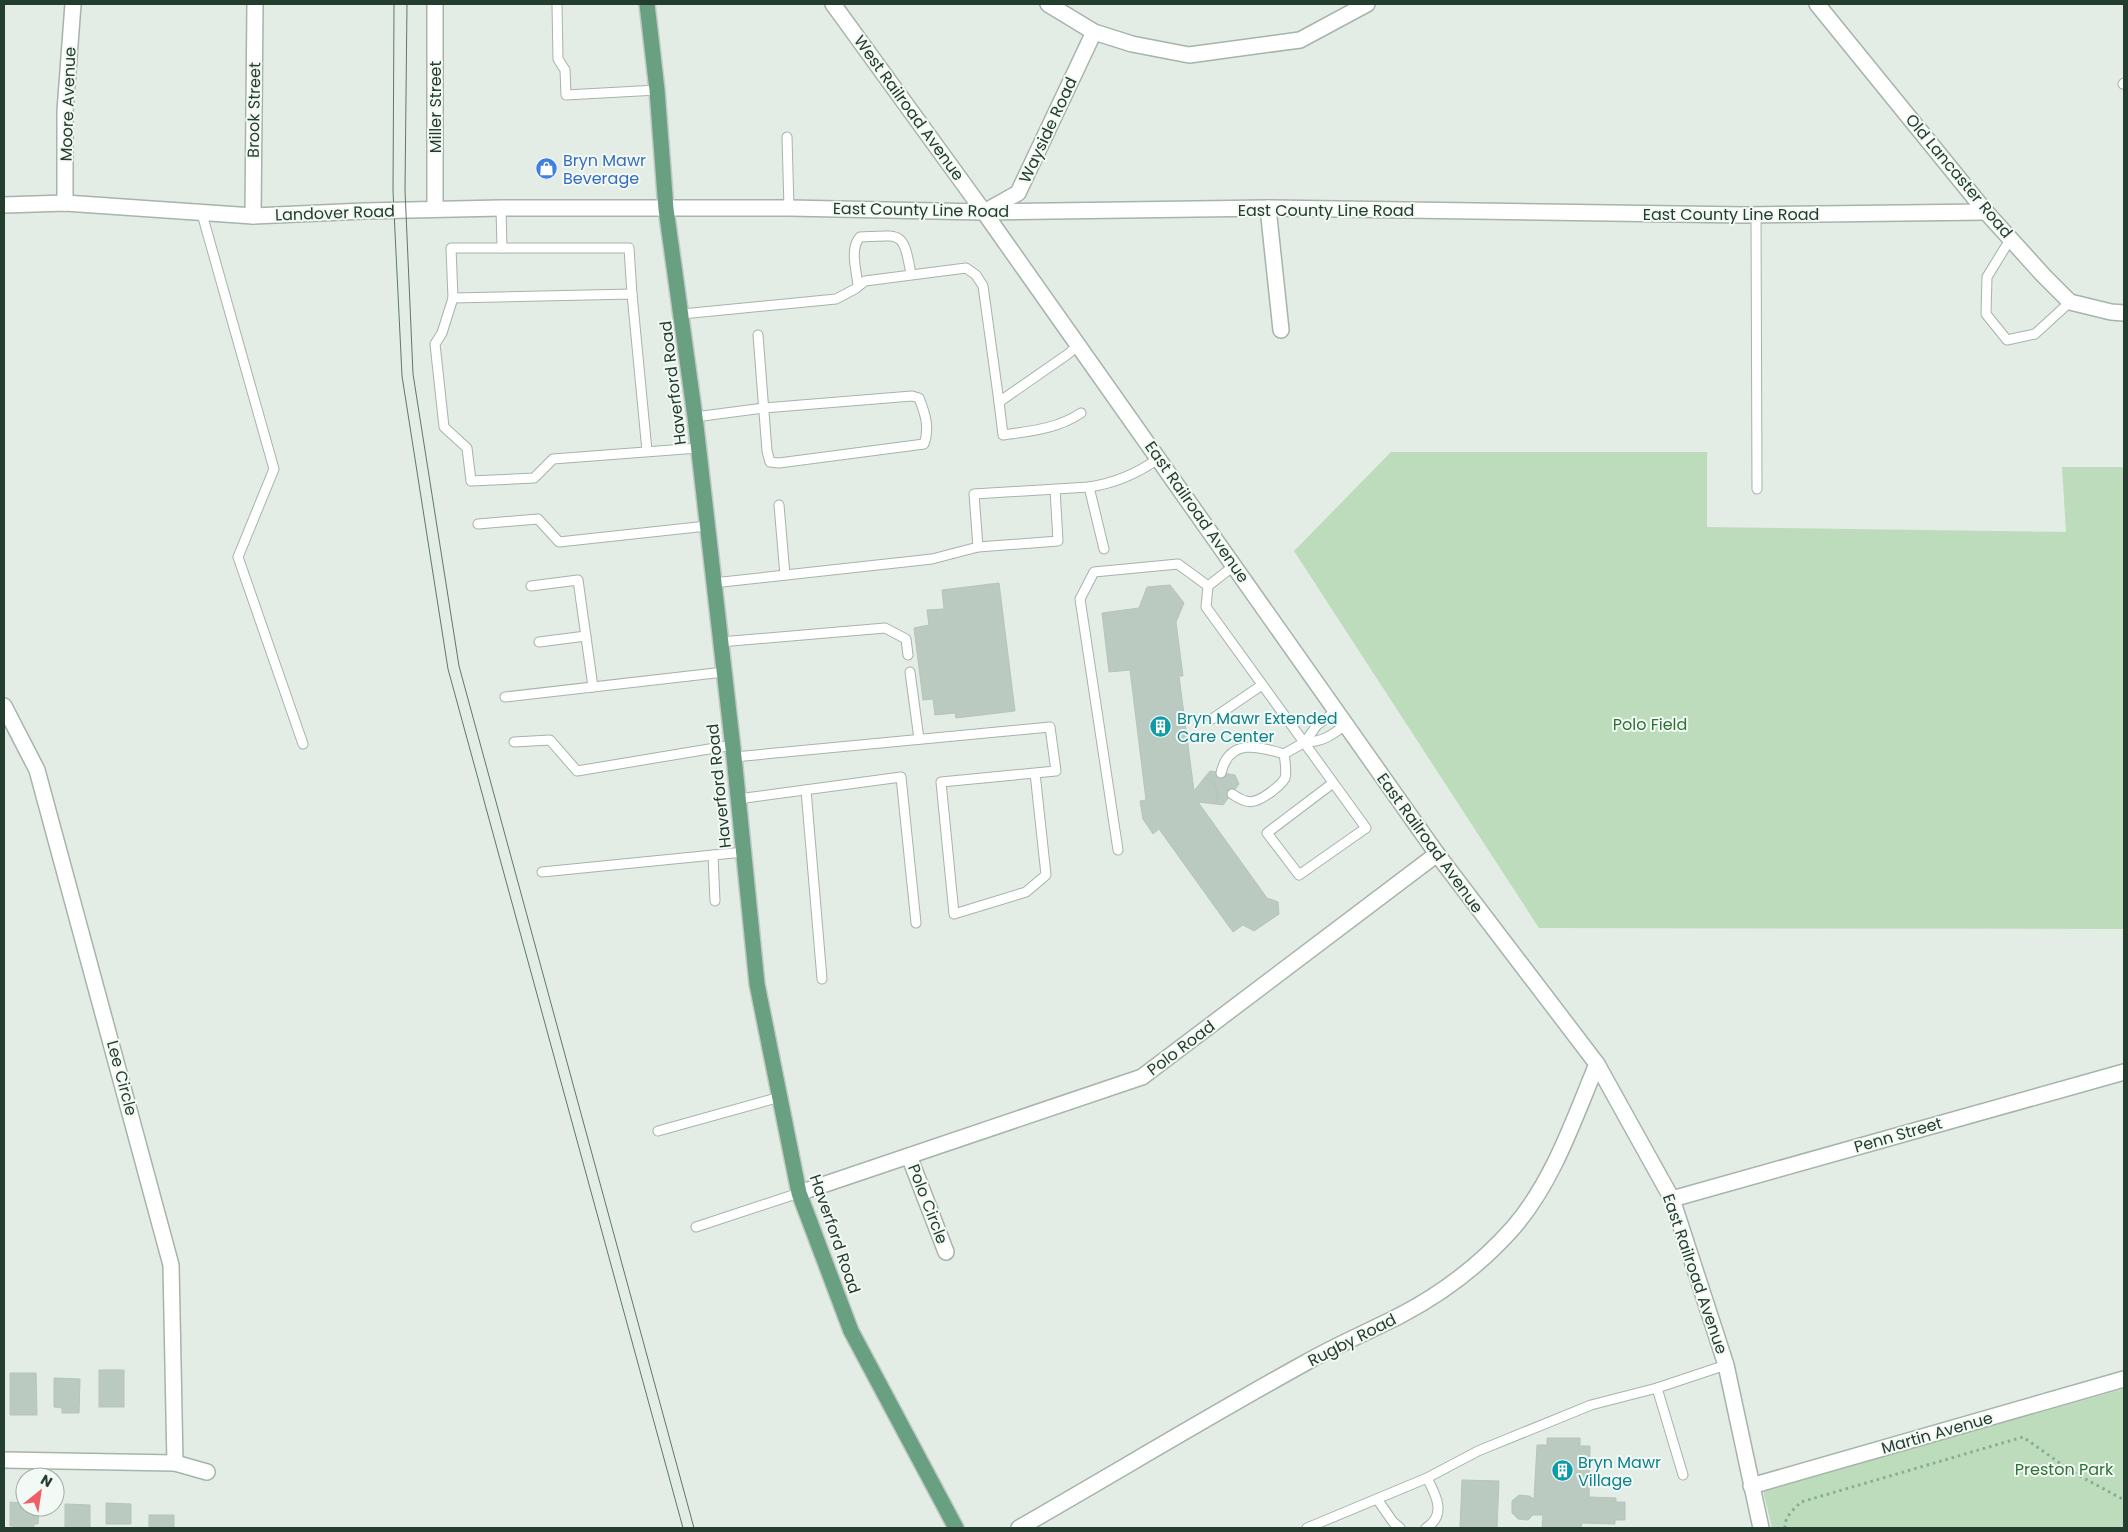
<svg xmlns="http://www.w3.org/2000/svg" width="2128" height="1532" viewBox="0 0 2128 1532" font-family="Poppins,sans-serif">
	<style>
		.green { fill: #bddcbc }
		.building { fill: #bbcac0; stroke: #b5c5ba }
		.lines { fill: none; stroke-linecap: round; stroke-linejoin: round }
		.service-casing { stroke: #a6b4aa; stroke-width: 11 }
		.minor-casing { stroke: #a6b4aa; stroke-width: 18 }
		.tertiary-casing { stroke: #a6b4aa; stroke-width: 18 }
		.primary-casing { stroke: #c1c9c4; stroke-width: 18 }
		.path { stroke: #84ae95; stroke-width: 3; stroke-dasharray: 2.5 4; stroke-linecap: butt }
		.service { stroke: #fff; stroke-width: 9 }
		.minor { stroke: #fff; stroke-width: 15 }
		.tertiary { stroke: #fff; stroke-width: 15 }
		.primary { stroke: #69a082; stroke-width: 15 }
		.tram { stroke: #5e7869; stroke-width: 1 }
		.labels { text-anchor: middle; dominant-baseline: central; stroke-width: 4; stroke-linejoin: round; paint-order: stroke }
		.street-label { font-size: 16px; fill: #233d2e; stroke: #f3f9f4 }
		.shop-label { font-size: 16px; fill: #366cbe; stroke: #f3f9f4; text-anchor: start }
		.culture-label { font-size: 16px; fill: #0d838f; stroke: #f3f9f4; text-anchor: start }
		.park-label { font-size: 16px; fill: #2f7235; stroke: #f3f9f4 }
	</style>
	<rect width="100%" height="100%" fill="#e3ece5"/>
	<g class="green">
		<polygon points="1391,452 1707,452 1707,527 2066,532 2062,467 2124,467 2124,929 1539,928 1294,551"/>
		<polygon points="2124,1389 2124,1528 1772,1528 1763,1490"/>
	</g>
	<g class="building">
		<polygon points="999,583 1015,711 956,718 955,713 935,715 933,699 923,700 914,628 929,625 927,610 944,609 942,590"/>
		<polygon points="1170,585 1184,603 1176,622 1183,676 1179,676 1194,791 1205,777 1214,784 1218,793 1216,804 1198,802 1267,898 1278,902 1279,914 1254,931 1243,925 1233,932 1159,829 1153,834 1143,819 1140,801 1146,800 1130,670 1109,672 1102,613 1139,608 1147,587"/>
		<polygon points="1210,771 1235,775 1239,784 1223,805 1216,804 1218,793 1214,784 1205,777"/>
		<rect x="99" y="1370" width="25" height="37"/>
		<polygon points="10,1373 36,1373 37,1415 10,1415"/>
		<polygon points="54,1378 80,1379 79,1413 62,1413 62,1408 54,1407"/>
		<polygon points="1547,1438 1580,1438 1580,1446 1590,1446 1589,1497 1616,1498 1616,1502 1625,1502 1625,1520 1615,1520 1615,1524 1582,1523 1581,1528 1542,1528 1543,1515 1533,1515 1528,1520 1518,1519 1512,1513 1512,1501 1519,1495 1529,1496 1534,1499 1537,1445 1547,1445"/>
		<polygon points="1462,1480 1499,1481 1497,1528 1460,1528"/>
		<polygon points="10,1502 25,1503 25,1507 39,1507 38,1524 34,1524 34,1528 14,1528 14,1526 10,1526"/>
		<polygon points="106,1503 131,1504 131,1524 106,1524"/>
		<polygon points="65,1504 90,1505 90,1528 65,1528"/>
		<rect x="149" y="1515" width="25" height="13"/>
	</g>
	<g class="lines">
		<defs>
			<g id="service">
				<polyline points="557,4 558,59 565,70 566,95 657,90"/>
				<polyline points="2123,84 2124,83"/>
				<polyline points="787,137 789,208"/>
				<polyline points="501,208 502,248"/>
				<polyline points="202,214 274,469 238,557 303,744"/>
				<polyline points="1756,214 1757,489"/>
				<polyline points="2011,238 1987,277 1986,314 2007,340 2035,334 2070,302"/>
				<path d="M 858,286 C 857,272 849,249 860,237 C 903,235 903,231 911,274"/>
				<polyline points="453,298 451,248 629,248 632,294"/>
				<polyline points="682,314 836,299 855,289 865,281 966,268 976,275 983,286 999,402 1068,354 1078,345"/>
				<path d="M 999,402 L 1003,435 C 1031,431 1057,429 1081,413"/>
				<path d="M 695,417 L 764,408 L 912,396 L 919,398 C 925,413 930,428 924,444 L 779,463 L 770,462 L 767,451 L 758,335"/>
				<polyline points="647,451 632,294 453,298 442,333 435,344 444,427 467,448 471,481 534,478 553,459 698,448"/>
				<polyline points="1055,489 1058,541 978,547 974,494 1089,487"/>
				<polyline points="779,505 785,575"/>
				<polyline points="478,524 538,519 559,542 707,526"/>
				<path d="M 1104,549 L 1089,487 C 1116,483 1137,474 1159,458"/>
				<polyline points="1235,565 1208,586 1206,607 1366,828 1299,875 1267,833 1333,783"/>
				<polyline points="713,583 932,559 978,547"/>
				<polyline points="531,586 578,580 593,687"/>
				<polyline points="539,642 586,636"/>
				<polyline points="720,642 885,628 906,639 908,655"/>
				<polyline points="910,672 919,739"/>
				<polyline points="505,697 724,672"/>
				<polyline points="1212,719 1262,685"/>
				<polyline points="514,742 550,740 577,771 733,745"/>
				<path d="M 1305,742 C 1322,742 1331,736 1345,725"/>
				<polyline points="734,757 1050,727 1056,771 941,782 954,914 1026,892 1046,875 1035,773"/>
				<path d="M 1221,773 C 1229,738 1258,746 1284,754 L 1305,742 L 1317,725 L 1335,712"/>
				<polyline points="806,790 822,979"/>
				<path d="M 1232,794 C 1248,805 1255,804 1271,792 C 1276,788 1282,784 1285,778 C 1287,772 1285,761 1284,754"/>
				<polyline points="738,799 901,777 916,923"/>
				<polyline points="1118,850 1080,599 1094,572 1178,564 1208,586"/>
				<polyline points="713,855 715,901"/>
				<polyline points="542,872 744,852"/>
				<polyline points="658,1131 780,1097"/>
				<polyline points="696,1227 799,1193"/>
				<polyline points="1657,1388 1683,1475"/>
				<polyline points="1377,1499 1393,1522 1400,1528"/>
				<polyline points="1307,1528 1427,1478 1478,1451 1591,1405 1657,1388 1726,1365"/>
				<path d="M 1426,1528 C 1447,1515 1436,1495 1427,1478"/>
			</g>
			<g id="minor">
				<polyline points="435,4 435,209"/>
				<polyline points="1048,4 1094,32 1132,44 1189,55 1300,40 1367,4"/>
				<polyline points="1094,32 1018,193 984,212 1437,854 1597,1064 1672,1199 1726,1365 1761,1528"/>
				<polyline points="65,203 65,111 73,4"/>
				<polyline points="1268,208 1281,330"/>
				<polyline points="1986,212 2044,276 2070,302 2111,312 2124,313"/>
				<polyline points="253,216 255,4"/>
				<polyline points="4,706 37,770 171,1265 175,1463"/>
				<polyline points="909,1156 946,1252"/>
				<polyline points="799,1193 1142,1077 1437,854"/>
				<polyline points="1672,1199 2124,1072"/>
				<polyline points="4,1460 175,1463 207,1472"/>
				<polyline points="1751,1486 2124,1379"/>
				<path d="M 1019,1528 C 1115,1473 1209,1416 1305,1363 C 1336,1345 1370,1331 1401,1315 C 1443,1293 1482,1263 1513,1228 C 1553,1182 1574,1119 1597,1064"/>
			</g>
			<g id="tertiary">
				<polyline points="833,4 984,212"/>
				<polyline points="1817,4 1986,212"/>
				<polyline points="4,205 65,203 253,216 364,211 501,208 789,208 984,212 1268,208 1745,215 1986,212"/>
			</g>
			<polyline id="primary" points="647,4 657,90 666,209 695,417 734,757 757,984 799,1193 851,1331 956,1528"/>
		</defs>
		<use href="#service" class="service-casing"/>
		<use href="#minor" class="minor-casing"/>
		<use href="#tertiary" class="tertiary-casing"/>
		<use href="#primary" class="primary-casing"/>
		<path class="path" d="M 1785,1528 C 1784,1517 1794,1509 1801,1502 L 2023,1437 L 2071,1471 L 2124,1500"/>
		<use href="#service" class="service"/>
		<use href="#minor" class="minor"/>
		<use href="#tertiary" class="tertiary"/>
		<use href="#primary" class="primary"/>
		<g class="tram">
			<polyline points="394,4 393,191 402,376 448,669 683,1528"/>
			<polyline points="407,4 405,190 413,374 459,666 694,1528"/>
		</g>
	</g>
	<defs>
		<symbol id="shop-disc" viewBox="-11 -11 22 22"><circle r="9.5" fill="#3f7fe0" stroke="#f3f9f4"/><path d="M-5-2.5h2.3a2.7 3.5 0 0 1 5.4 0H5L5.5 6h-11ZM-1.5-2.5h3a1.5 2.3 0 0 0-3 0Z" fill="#fff"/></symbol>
		<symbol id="building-disc" viewBox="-11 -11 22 22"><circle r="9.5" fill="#0f9aa8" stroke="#f3f9f4"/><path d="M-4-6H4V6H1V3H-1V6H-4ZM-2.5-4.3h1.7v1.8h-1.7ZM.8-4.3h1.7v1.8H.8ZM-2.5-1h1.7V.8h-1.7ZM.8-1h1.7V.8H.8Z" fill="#fff"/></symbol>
	</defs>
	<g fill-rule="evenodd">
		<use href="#shop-disc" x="534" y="156" width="25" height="25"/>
		<use href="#building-disc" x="1148" y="714" width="25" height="25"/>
		<use href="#building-disc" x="1550" y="1458" width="25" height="25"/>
	</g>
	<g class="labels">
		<g class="street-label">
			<text transform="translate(68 104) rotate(-88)">Moore Avenue</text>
			<text transform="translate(435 107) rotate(-90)">Miller Street</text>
			<text transform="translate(909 108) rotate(54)">West Railroad Avenue</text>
			<text transform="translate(254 110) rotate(-89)">Brook Street</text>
			<text transform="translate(1048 130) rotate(-65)">Wayside Road</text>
			<text transform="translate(1959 176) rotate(50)">Old Lancaster Road</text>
			<text transform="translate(921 210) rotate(1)">East County Line Road</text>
			<text x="1326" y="210">East County Line Road</text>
			<text transform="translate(335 213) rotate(-2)">Landover Road</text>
			<text x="1731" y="214">East County Line Road</text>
			<text transform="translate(673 383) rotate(-97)">Haverford Road</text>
			<text transform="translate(1197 512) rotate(55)">East Railroad Avenue</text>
			<text transform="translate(719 786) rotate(-96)">Haverford Road</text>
			<text transform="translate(1430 843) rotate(54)">East Railroad Avenue</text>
			<text transform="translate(1181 1048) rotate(-37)">Polo Road</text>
			<text transform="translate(122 1078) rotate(75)">Lee Circle</text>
			<text transform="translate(1898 1135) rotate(-16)">Penn Street</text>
			<text transform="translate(928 1204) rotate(69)">Polo Circle</text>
			<text transform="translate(835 1234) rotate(71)">Haverford Road</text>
			<text transform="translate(1695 1274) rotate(71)">East Railroad Avenue</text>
			<text transform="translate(1352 1340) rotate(-27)">Rugby Road</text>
			<text transform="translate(1937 1433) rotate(-16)">Martin Avenue</text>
		</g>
		<g class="shop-label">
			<text x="563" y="160">Bryn Mawr<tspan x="563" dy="18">Beverage</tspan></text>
		</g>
		<g class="culture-label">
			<text x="1177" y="718">Bryn Mawr Extended<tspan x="1177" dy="18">Care Center</tspan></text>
			<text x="1578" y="1462">Bryn Mawr<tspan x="1578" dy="18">Village</tspan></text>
		</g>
		<g class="park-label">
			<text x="1650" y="724">Polo Field</text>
			<text x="2064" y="1469">Preston Park</text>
		</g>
	</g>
	<rect width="2128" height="1532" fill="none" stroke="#233d2e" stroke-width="10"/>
	<g transform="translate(40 1492) rotate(30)"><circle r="24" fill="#f3f9f4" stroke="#a0aea5"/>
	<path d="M0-4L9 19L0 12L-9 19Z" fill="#ec6066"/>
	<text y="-8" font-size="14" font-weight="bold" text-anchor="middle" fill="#233d2e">N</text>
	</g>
</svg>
